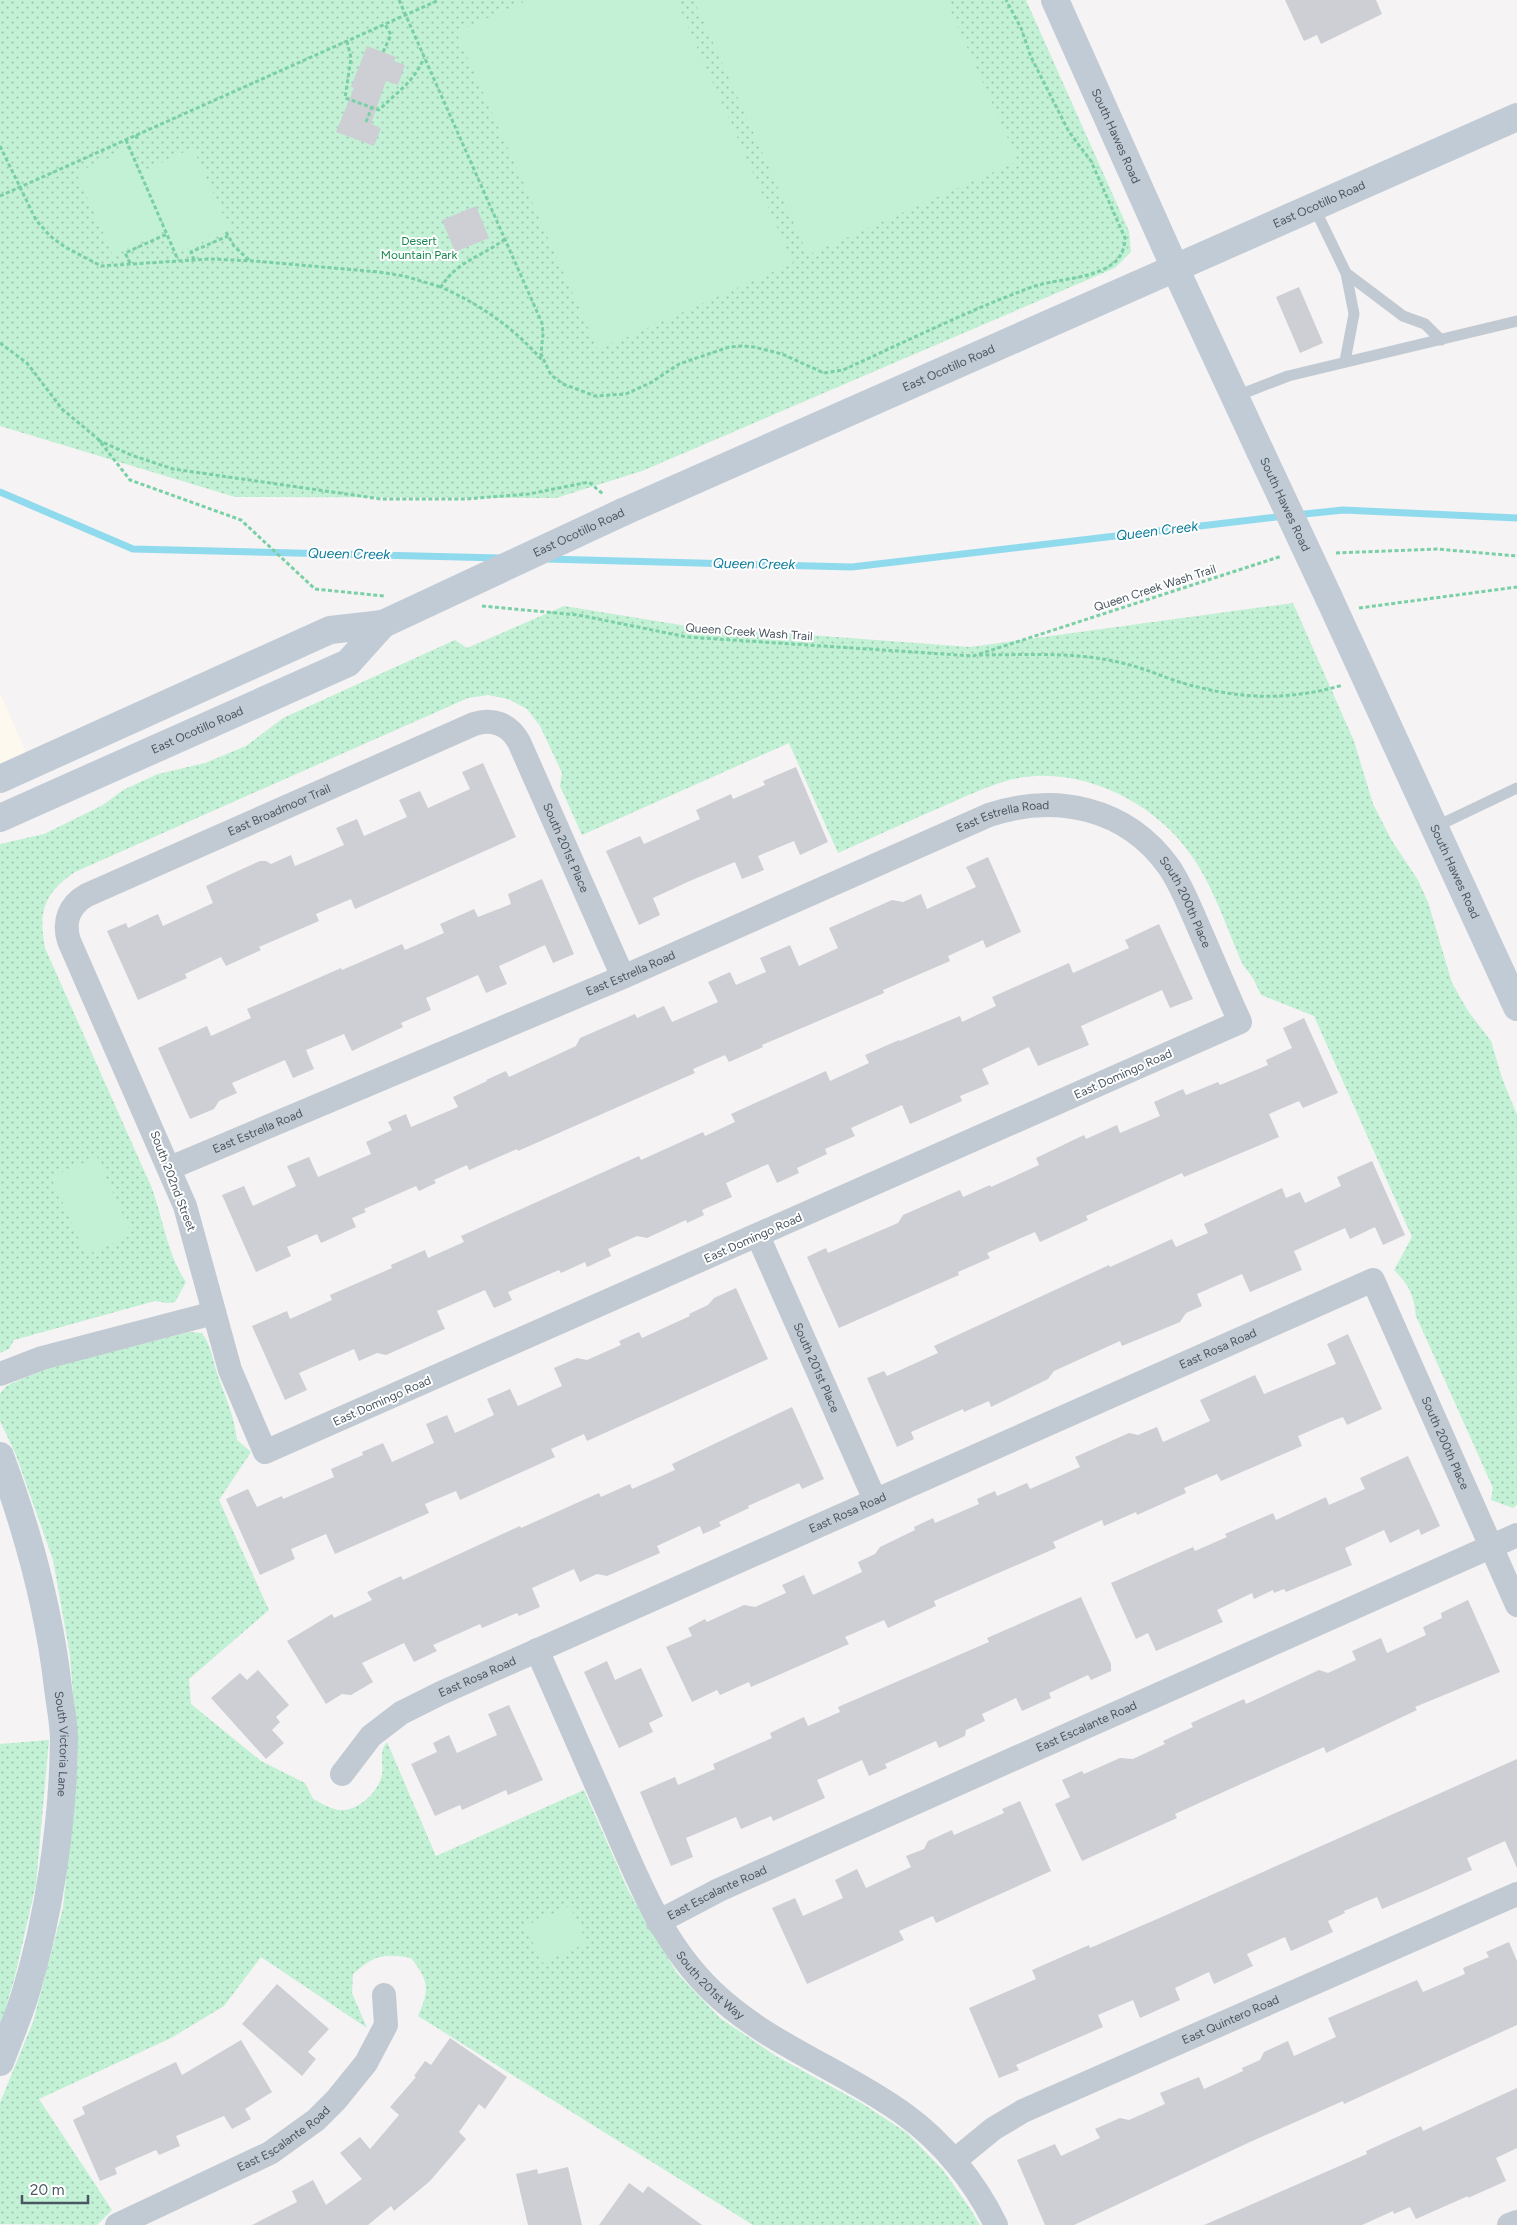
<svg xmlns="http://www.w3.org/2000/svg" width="1517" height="2225" viewBox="0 0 1517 2225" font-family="Figtree,sans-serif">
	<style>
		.commercial { fill: #fdf9ef }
		.grass { fill: url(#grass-dots) }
		.garden { fill: #c3f1d5 }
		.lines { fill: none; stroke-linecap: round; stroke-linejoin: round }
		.stream { stroke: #90daee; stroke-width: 7 }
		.building { fill: #cdcfd5 }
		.path { stroke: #7ad0a6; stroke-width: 3; stroke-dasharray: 4 2.5; stroke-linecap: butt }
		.lane { stroke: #c1cad2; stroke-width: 11 }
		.street { stroke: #c1cad2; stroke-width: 24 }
		.secondary { stroke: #c1cbd6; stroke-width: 28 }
		.secondary-bridge { stroke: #c1cbd6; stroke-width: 28 }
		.labels { text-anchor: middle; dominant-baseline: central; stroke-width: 4; stroke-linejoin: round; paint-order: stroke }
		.street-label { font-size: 12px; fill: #4a5661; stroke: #fff }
		.park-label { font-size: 12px; fill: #17864f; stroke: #fff }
		.water-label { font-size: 14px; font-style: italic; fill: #0c7c9b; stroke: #fff }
	</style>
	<defs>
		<pattern id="grass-dots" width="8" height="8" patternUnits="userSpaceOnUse" patternTransform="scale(1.25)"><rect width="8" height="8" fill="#c3f1d5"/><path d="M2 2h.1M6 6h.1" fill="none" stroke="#a0c6b0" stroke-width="1.8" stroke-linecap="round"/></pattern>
	</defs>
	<rect width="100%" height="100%" fill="#f5f3f3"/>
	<polygon class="commercial" points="0,693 27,754 0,766"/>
	<g class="grass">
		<polygon points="0,0 1026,0 1129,231 1131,252 1115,268 642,471 556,498 235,497 0,426"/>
		<path d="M 1293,603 L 1354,741 L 1373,804 L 1392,841 L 1418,880 L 1428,902 L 1452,983 L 1468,1011 L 1491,1041 L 1502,1078 L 1517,1115 L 1517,1505 L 1513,1508 L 1491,1500 L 1493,1488 L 1416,1316 C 1414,1295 1409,1285 1394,1270 L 1412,1237 L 1314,1016 L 1261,995 L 1253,978 L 1243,965 C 1227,929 1214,887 1191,855 C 1153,800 1077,763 1009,780 C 985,787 962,798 939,808 C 905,823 871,838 838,853 L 789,743 L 582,835 L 560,786 L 562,773 L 540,726 L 527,709 L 508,699 L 488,695 L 468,698 L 75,872 C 44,893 38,911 45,948 L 151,1186 C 163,1217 167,1255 186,1282 L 175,1302 L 167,1303 L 155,1301 L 14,1340 L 9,1349 L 0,1353 L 0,844 L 44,834 L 103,805 L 123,790 L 158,774 L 205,763 L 246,746 L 283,718 L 455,640 L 467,648 L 564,606 L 687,626 L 970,647 Z"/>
		<path d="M 189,1332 L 202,1333 C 211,1345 213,1361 218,1376 C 226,1399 234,1415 237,1440 L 251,1452 L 219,1500 L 269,1610 L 189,1679 L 191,1704 L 261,1761 L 305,1783 L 313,1799 C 321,1803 331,1809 339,1810 C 357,1812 378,1793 382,1775 C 384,1763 378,1753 387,1742 L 436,1856 L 584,1790 L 628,1890 L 677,1973 L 720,2018 L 776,2056 L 863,2104 L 907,2133 L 943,2170 L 969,2207 L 980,2225 L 753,2225 L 418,2016 C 430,1989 429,1981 411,1958 C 383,1953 374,1955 353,1974 L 352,1993 L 367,2028 L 261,1957 L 224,2006 L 171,2038 L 39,2099 L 112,2210 L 97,2225 L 0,2224 L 0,2103 L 33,2022 L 63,1908 L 78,1759 L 70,1655 L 53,1560 L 16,1455 L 0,1421 L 0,1394 L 6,1386 L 47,1368 Z"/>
		<polygon points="49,1740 36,1884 15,1976 0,2028 0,1744"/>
	</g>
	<g class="garden">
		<polygon points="528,0 676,0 793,263 598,350 456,32"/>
		<polygon points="694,0 946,0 1018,161 808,255"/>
		<polygon points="193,148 230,230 177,253 141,172"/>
		<polygon points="128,149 165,231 113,255 76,173"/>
		<polygon points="97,1157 132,1235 86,1255 51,1177"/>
		<polygon points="570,1906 587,1943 542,1963 525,1926"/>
	</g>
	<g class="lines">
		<g class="stream">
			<polyline points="0,492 133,549 500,558"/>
			<polyline points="1295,515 1343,510 1517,518"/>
			<polyline points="546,559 852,567 1285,516"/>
		</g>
	</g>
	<g class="building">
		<polygon points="1285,0 1376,0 1382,14 1321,44 1317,35 1304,41"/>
		<polygon points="367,46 396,57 394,61 405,65 398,85 386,81 371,124 381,128 374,146 336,132 354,88 351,87"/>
		<polygon points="476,206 489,238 455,252 442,220"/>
		<polygon points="1299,287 1323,343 1300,353 1276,297"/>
		<polygon points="483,763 516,837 355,909 351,899 316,914 319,921 259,947 261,950 226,966 221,957 185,974 187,978 138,1000 107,931 126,923 128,928 158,914 163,926 213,903 206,886 227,876 260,861 266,861 271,864 291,855 295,866 344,845 336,828 357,819 364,836 407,817 399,800 420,791 428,808 470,789 462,772"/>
		<polygon points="796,767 828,842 800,855 794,841 758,856 764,870 742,879 735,862 692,880 653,898 660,915 639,925 606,851 640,836 644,844 700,819 696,810 731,794 733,799 765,785 763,781"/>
		<polygon points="988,857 1021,932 986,948 983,940 948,956 950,961 883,990 884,993 762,1045 763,1047 729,1062 725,1055 693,1069 695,1073 518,1151 517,1149 469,1170 467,1165 434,1180 436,1183 419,1191 416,1186 364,1209 366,1212 352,1218 356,1227 321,1243 317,1234 287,1247 291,1256 256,1272 222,1195 244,1186 253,1206 296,1186 287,1166 309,1157 318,1177 371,1154 366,1142 392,1130 388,1122 406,1114 411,1127 458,1107 453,1097 487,1081 486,1080 506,1071 509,1077 576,1046 580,1038 635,1014 637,1018 664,1006 672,1022 718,1002 708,982 730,972 736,985 766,972 760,958 790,945 799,966 838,948 829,928 892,900 903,902 921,894 927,909 976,887 966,867"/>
		<polygon points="542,879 574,954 553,963 545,945 499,966 507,984 486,993 478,975 426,998 431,1010 401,1023 403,1027 352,1051 344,1034 306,1050 314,1069 293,1078 285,1060 232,1083 237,1093 219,1101 214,1109 190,1119 158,1048 207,1026 211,1036 251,1018 247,1009 307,983 341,968 342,970 402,944 405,950 444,933 440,924 474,909 478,917 511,904 508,894"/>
		<polygon points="1159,924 1193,999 1170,1008 1162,990 1081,1026 1089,1045 1038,1066 1029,1047 982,1069 989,1084 960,1096 962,1101 910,1124 902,1105 851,1128 855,1136 825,1149 827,1154 797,1168 799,1173 777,1183 768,1164 726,1183 732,1197 702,1210 704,1215 687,1223 686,1220 647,1238 637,1236 608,1249 611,1256 587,1267 585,1262 561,1273 559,1270 508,1292 512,1300 494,1308 485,1290 437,1311 445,1329 386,1355 377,1353 359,1361 354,1349 299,1373 307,1390 285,1400 252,1326 287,1311 290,1319 332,1300 330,1295 392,1268 391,1265 425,1250 428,1258 464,1242 461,1236 639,1156 641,1160 703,1132 705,1136 735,1122 731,1114 826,1071 830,1081 869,1063 865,1055 899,1040 900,1041 960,1016 962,1022 996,1006 992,997 1026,982 1069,963 1073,973 1129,948 1125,940"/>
		<polygon points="1304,1018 1338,1093 1303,1108 1299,1101 1269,1114 1279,1137 1184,1177 1182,1173 1086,1216 1088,1220 1040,1242 1035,1232 987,1253 990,1258 958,1272 959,1275 839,1328 807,1257 826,1248 828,1253 898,1223 903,1215 960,1190 963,1197 990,1185 991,1187 1039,1165 1036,1158 1084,1135 1086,1139 1117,1125 1120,1133 1160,1116 1154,1102 1183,1089 1186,1095 1218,1082 1220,1085 1268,1065 1266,1060 1292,1048 1283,1028"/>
		<polygon points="1372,1161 1405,1235 1383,1245 1375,1227 1350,1239 1345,1228 1294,1251 1302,1270 1250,1292 1242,1274 1197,1294 1202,1306 1186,1313 1180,1322 1122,1346 1120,1341 1054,1371 1048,1379 991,1407 989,1401 964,1412 963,1409 911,1432 914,1439 897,1447 867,1378 884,1371 887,1376 938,1353 934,1346 1109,1265 1110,1267 1172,1239 1176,1247 1208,1233 1204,1224 1282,1188 1286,1198 1300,1192 1305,1203 1341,1186 1337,1177"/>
		<polygon points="736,1288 768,1359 587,1441 584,1434 551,1449 555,1457 460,1500 456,1491 425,1504 429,1513 335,1554 326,1534 291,1549 295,1559 260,1575 226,1499 248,1489 257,1507 282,1496 283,1499 334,1477 331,1469 363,1455 362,1452 383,1443 392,1462 434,1443 426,1424 447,1415 455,1433 494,1415 487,1399 510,1389 518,1406 562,1386 554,1368 577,1358 587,1360 621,1345 619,1341 639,1332 642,1338 690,1316 689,1314 708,1305 714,1298"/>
		<polygon points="1348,1334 1382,1409 1347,1425 1343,1417 1330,1422 1298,1436 1302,1446 1221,1481 1217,1474 1184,1488 1186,1493 1137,1515 1136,1512 1104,1526 1102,1520 1053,1542 1056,1548 934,1601 936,1606 888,1628 884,1620 845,1637 849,1644 751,1687 749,1682 720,1695 717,1690 692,1702 666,1647 692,1636 688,1628 705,1619 707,1622 744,1605 755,1607 786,1593 782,1585 804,1575 813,1595 862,1572 858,1562 875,1554 880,1547 915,1530 914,1527 933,1518 935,1523 979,1504 977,1499 995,1491 997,1496 1027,1483 1030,1489 1080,1467 1075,1457 1129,1433 1138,1435 1157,1427 1163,1442 1210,1421 1200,1400 1255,1375 1264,1394 1336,1364 1327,1344"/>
		<polygon points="792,1407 824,1479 802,1489 799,1483 748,1506 749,1508 719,1522 721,1526 703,1534 700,1526 657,1546 660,1553 607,1576 597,1574 580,1582 574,1569 532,1588 540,1607 519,1616 517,1613 482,1628 480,1624 433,1645 437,1651 414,1662 404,1643 362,1663 373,1682 351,1695 342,1694 326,1704 287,1641 332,1614 334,1618 372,1600 367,1592 401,1576 403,1580 520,1526 521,1528 599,1493 601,1497 630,1484 632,1489 675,1470 672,1464"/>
		<polygon points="1408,1456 1440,1526 1421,1535 1419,1529 1390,1543 1384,1530 1345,1548 1352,1565 1286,1592 1284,1589 1274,1593 1273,1590 1254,1599 1252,1593 1217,1610 1223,1622 1156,1651 1148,1633 1136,1639 1111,1583 1193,1547 1195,1551 1227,1537 1225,1534 1273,1513 1276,1520 1326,1497 1329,1505 1365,1489 1360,1478"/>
		<polygon points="1081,1597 1111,1664 1111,1671 1091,1680 1088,1675 1049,1693 1051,1698 1022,1711 1016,1698 982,1714 985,1721 966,1730 965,1736 939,1748 936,1741 885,1764 887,1768 869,1776 862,1760 817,1780 825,1798 773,1821 771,1816 741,1829 736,1817 686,1838 693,1857 671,1866 640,1792 675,1777 678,1785 715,1769 713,1764 772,1738 770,1733 804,1717 808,1726 840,1712 838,1707 989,1642 987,1638"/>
		<polygon points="1468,1600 1500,1672 1415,1707 1417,1710 1326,1753 1324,1747 1241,1784 1175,1814 1177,1818 1082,1861 1055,1804 1070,1797 1062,1780 1082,1771 1084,1774 1120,1758 1133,1759 1165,1744 1163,1741 1193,1727 1191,1723 1244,1699 1246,1704 1319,1670 1328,1673 1356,1660 1352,1651 1381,1638 1387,1653 1426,1635 1423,1627 1442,1618 1441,1613"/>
		<polygon points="607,1661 615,1680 641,1668 663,1716 649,1723 653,1732 619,1748 584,1672"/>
		<polygon points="258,1670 289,1705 276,1717 280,1722 272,1730 284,1743 266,1759 211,1698 240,1673 247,1680"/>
		<polygon points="509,1705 543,1780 508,1795 506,1790 462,1810 460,1805 435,1816 411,1764 437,1752 433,1743 449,1735 457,1753 497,1735 488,1714"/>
		<polygon points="1517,1759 1517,1868 1505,1841 1467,1858 1472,1870 1422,1892 1382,1909 1377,1897 1344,1911 1345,1913 1328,1921 1333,1932 1291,1951 1285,1937 1247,1954 1253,1966 1214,1984 1209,1972 1175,1988 1180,2000 1140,2018 1133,2000 1098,2015 1103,2027 1016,2065 1019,2070 999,2078 969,2008 1036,1979 1032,1970 1089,1945 1090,1948 1164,1916"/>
		<polygon points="1020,1801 1051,1871 936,1923 933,1916 899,1931 904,1940 807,1984 772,1908 795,1898 803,1916 843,1898 835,1880 857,1869 866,1888 911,1867 906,1856 924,1849 928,1841 952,1830 954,1835 1004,1813 1002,1809"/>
		<polygon points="1509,1942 1517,1961 1517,2025 1344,2104 1343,2101 1250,2142 1074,2225 1045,2225 1017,2160 1055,2144 1061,2156 1100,2138 1095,2129 1120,2118 1129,2120 1165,2104 1160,2093 1199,2077 1204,2089 1243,2071 1242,2068 1260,2060 1264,2052 1288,2041 1294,2056 1336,2037 1328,2018 1417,1980 1423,1992 1465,1974 1463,1968 1489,1957 1486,1952"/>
		<polygon points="277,1984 329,2029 308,2052 316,2059 302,2076 242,2024"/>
		<polygon points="450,2038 507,2077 485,2109 479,2104 459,2132 466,2139 430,2181 394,2211 391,2206 368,2225 252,2225 297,2202 292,2191 313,2180 326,2205 362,2179 340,2153 360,2137 370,2149 399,2115 390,2107 416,2077 414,2076 425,2061 431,2065"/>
		<polygon points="241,2040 272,2092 245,2109 251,2119 232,2129 224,2116 176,2136 180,2146 159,2155 156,2150 115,2168 117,2174 100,2181 73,2120 85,2114 82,2107 176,2062 182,2075"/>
		<polygon points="1517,2088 1517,2148 1496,2158 1506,2181 1468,2198 1468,2196 1416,2219 1410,2207 1394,2214 1393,2211 1362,2225 1204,2225 1367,2154 1366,2151 1421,2126 1423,2131"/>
		<polygon points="568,2167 582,2225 528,2225 516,2174 537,2169 538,2174"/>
		<polygon points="629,2183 643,2193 648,2186 702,2225 599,2225"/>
	</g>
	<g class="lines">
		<g class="path">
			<path d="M 399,0 L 542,323 L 543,334 L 541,354 L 551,375 L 563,384 L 595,396 L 626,394 L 652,382 L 679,364 L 729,347 L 741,346 L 754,347 L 782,354 L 824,373 L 843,370 C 905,342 967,311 1032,287 C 1058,278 1093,280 1115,262 C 1122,256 1125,246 1125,238 L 1091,161 L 1069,132 L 1031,57 L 1021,28 L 1006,0"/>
			<path d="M 347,41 L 351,58 L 345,98 L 379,110 C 398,91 413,83 424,58"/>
			<polyline points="383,52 391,35 385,24"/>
			<polyline points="366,122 372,107"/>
			<polyline points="136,135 138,141"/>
			<polyline points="126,140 178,260"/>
			<polyline points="0,146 36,220 50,236 65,247 101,266 210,259 254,261 379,272 404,276 441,287"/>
			<polyline points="0,196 439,0"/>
			<polyline points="226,232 234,246 249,260"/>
			<path d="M 505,239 C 480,258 458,260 441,287 C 481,305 513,327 542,360"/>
			<polyline points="194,260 191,252 228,236"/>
			<polyline points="130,263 125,253 167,234"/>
			<polyline points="0,343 27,363 62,409 98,439 130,480 241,520 315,589 384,596"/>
			<polyline points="98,440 131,455 173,469 381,499 466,499 529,494 589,482 603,494"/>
			<polyline points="1336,553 1437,549 1517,556"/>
			<polyline points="482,606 578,615 687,637 973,656 1282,556"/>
			<polyline points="1359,608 1517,587"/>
			<path d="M 979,655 C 1027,655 1078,651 1126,664 C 1143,668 1159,675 1176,681 C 1234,699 1285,702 1343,685"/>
		</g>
		<g class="lane">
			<polyline points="1314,207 1346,273 1354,314 1345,361"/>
			<polyline points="1346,273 1403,316 1425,324 1441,340"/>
			<polyline points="1234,397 1288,376 1517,321"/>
			<polyline points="1435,827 1517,788"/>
		</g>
		<g class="street">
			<path id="s1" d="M 170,1168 L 623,977 L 989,815 C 1056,793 1126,807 1169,867 C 1182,886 1190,908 1199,928 C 1213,960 1226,991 1240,1022 L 265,1452 L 230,1370 L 185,1206 L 69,941 C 63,922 69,905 87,895 L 474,724 C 493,718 509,724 519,742 L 623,977"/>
			<path id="s2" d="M 758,1236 L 875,1500"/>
			<polyline points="0,1374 42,1358 214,1313"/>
			<path id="s3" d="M 537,1650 C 562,1706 586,1762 611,1818 C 638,1880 662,1943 712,1991 C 768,2045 842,2069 904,2114 C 943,2142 975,2182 996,2225"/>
			<path id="s4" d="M 342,1774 L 371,1736 L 401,1713 L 441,1693 L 1373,1280 L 1517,1605"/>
			<path id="s5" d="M 658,1922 L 719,1890 L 1517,1535"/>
			<path id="s6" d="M 954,2161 L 993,2129 L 1023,2111 L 1517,1894"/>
			<path id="s7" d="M 117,2225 L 270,2153 L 316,2120 L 336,2100 L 366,2063 L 386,2025 L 384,1995"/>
			<polyline points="1509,2225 1517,2222"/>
		</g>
		<g class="secondary">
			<path id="s8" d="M 1055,0 L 1175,268 L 1260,451"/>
			<path id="s9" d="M 623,512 L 1517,117"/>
			<path id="s10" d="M 1329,598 L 1517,1007"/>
			<polyline points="0,779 330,630 383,624"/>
			<path id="s11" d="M 0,818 L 348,663 L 383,624"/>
			<path id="s12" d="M 0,1456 C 28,1532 49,1607 58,1688 C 60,1705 64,1723 64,1740 C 63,1822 49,1917 25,1995 C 18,2018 8,2040 0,2062"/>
		</g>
		<g class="secondary-bridge">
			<path id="s13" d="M 1260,451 L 1329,598"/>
			<path id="s14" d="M 383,624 L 623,512"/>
		</g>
	</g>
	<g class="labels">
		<g class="street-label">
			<text stroke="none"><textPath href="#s8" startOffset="149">South Hawes Road</textPath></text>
			<text stroke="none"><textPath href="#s9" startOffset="761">East Ocotillo Road</textPath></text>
			<text stroke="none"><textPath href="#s9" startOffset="356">East Ocotillo Road</textPath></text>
			<text stroke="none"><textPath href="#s13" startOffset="59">South Hawes Road</textPath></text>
			<text stroke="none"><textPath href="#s14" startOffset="216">East Ocotillo Road</textPath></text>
			<text transform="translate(1155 588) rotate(-18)">Queen Creek Wash Trail</text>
			<text transform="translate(749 632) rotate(4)">Queen Creek Wash Trail</text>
			<text stroke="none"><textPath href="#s11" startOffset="216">East Ocotillo Road</textPath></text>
			<text stroke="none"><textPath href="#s1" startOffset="3142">East Broadmoor Trail</textPath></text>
			<text stroke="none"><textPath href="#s1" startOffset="905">East Estrella Road</textPath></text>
			<text stroke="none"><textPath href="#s1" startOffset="3524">South 201st Place</textPath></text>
			<text stroke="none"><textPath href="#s10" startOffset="301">South Hawes Road</textPath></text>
			<text stroke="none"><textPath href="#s1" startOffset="1132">South 200th Place</textPath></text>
			<text stroke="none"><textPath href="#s1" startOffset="500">East Estrella Road</textPath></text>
			<text transform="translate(1123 1074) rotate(-24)">East Domingo Road</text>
			<text stroke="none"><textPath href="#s1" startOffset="95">East Estrella Road</textPath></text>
			<text transform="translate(173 1181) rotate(69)">South 202nd Street</text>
			<text transform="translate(753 1238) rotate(-24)">East Domingo Road</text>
			<text stroke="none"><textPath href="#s4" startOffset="980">East Rosa Road</textPath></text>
			<text stroke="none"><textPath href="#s2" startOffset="144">South 201st Place</textPath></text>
			<text transform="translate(382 1401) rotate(-24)">East Domingo Road</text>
			<text stroke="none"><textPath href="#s4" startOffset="1328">South 200th Place</textPath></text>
			<text stroke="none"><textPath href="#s4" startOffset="575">East Rosa Road</textPath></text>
			<text stroke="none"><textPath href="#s4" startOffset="170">East Rosa Road</textPath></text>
			<text stroke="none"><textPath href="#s5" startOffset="471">East Escalante Road</textPath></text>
			<text stroke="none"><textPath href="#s12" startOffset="296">South Victoria Lane</textPath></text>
			<text stroke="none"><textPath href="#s5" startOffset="66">East Escalante Road</textPath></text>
			<text stroke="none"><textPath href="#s3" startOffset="380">South 201st Way</textPath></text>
			<text stroke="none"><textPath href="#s6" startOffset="312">East Quintero Road</textPath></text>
			<text stroke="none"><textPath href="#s7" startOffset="188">East Escalante Road</textPath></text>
		</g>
		<g class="park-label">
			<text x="419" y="241">Desert<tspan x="419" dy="14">Mountain Park</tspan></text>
		</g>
		<g class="water-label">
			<text transform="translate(1157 531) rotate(-7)">Queen Creek</text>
			<text transform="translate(349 554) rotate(1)">Queen Creek</text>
			<text transform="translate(754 564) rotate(1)">Queen Creek</text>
		</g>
	</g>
	<path d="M22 2195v8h66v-8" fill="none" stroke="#4a5661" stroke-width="2.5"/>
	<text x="30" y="2195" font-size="15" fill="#4a5661" stroke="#ffffff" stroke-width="4" paint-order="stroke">20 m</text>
</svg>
